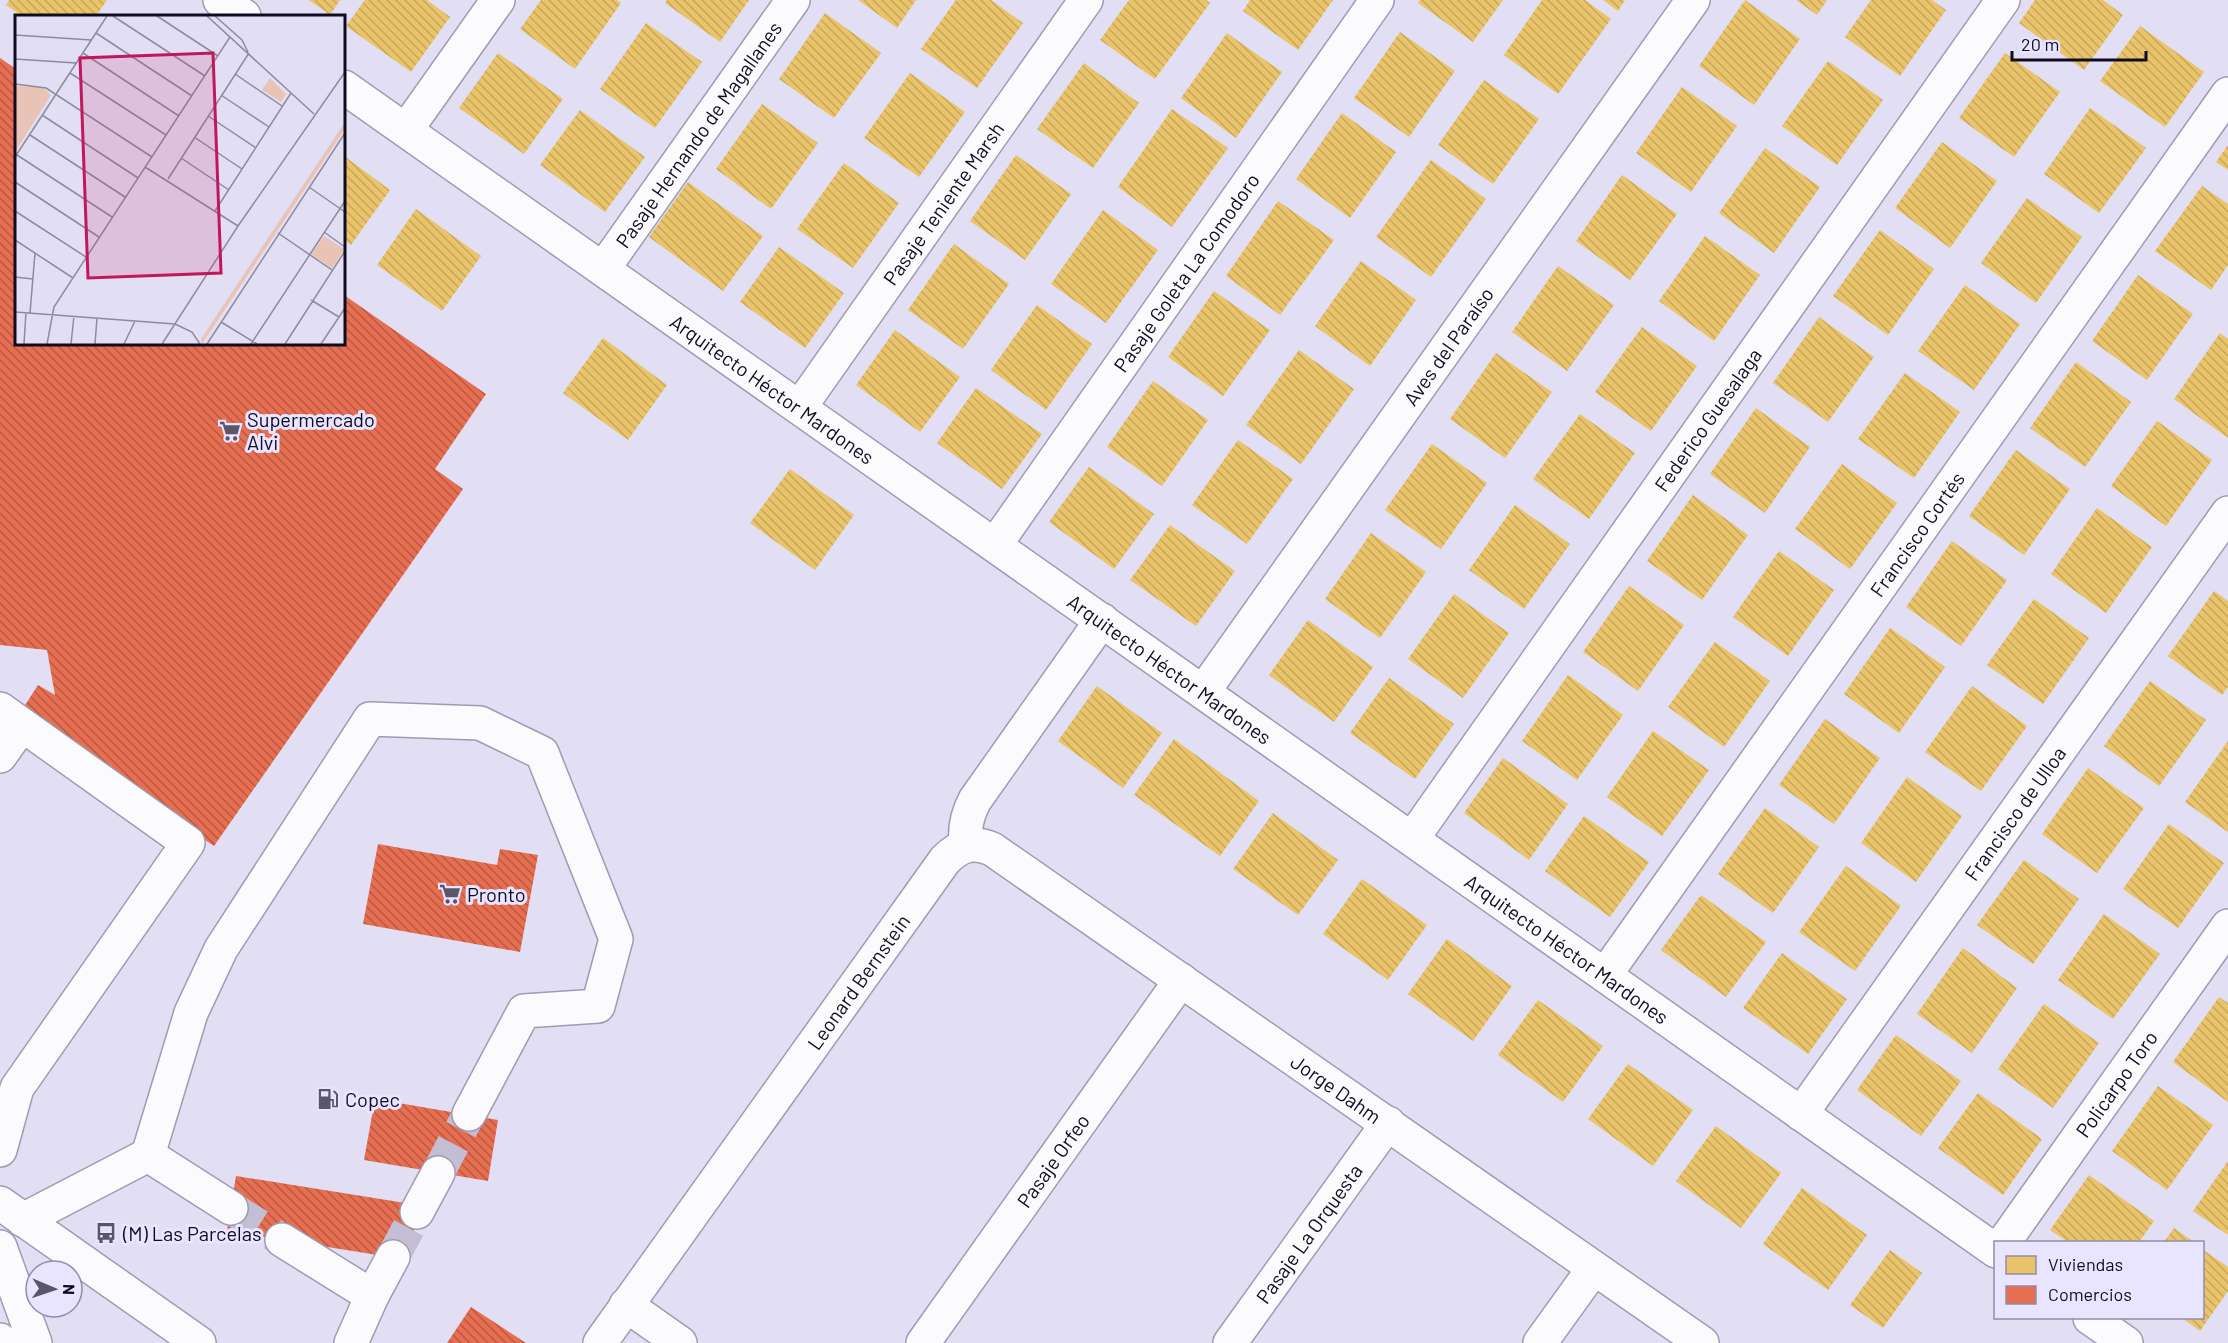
<svg xmlns="http://www.w3.org/2000/svg" width="2228" height="1343" viewBox="0 0 2228 1343" font-family="Barlow,sans-serif">
	<style>
		.homes { fill: url(#homes-back-hatch) }
		.shops { fill: url(#shops-back-hatch) }
		.lines { fill: none; stroke-linecap: round; stroke-linejoin: round }
		.minor-tunnel { stroke: #c3bed4; stroke-width: 33; stroke-dasharray: 33 16; stroke-linecap: butt }
		.minor-casing { stroke: #a09bb0; stroke-width: 36 }
		.major-casing { stroke: #a09bb0; stroke-width: 36 }
		.minor { stroke: #fbfafd; stroke-width: 33 }
		.major { stroke: #fbfafd; stroke-width: 33 }
		.labels { text-anchor: middle; dominant-baseline: central; stroke-width: 6; stroke-linejoin: round; paint-order: stroke }
		.street-label { font-size: 20px; fill: #110b21; stroke: #e9e4ff }
		.poi-label { font-size: 20px; fill: #110b21; stroke: #e9e4ff; text-anchor: start }
		.inset-road { fill: none; stroke: #8e8a9f; stroke-width: 1.5 }
		.view { fill: #c2185b; fill-opacity: 0.15; stroke: #c2185b; stroke-width: 3 }
		.inset-edge { fill: none; stroke: #110b21; stroke-width: 3 }
	</style>
	<defs>
		<pattern id="homes-back-hatch" width="6" height="6" patternUnits="userSpaceOnUse" patternTransform="scale(1.5)"><rect width="6" height="6" fill="#e9c46a"/><path d="M-1 5l2 2M0 0l6 6M5-1l2 2" fill="none" stroke="#c7a75c"/></pattern>
		<pattern id="shops-back-hatch" width="6" height="6" patternUnits="userSpaceOnUse" patternTransform="scale(1.5)"><rect width="6" height="6" fill="#e76f51"/><path d="M-1 5l2 2M0 0l6 6M5-1l2 2" fill="none" stroke="#ba5943"/></pattern>
	</defs>
	<rect width="100%" height="100%" fill="#e2def3"/>
	<g class="homes">
		<polygon points="9,0 107,0 96,16 22,16 6,5"/>
		<polygon points="309,0 340,0 330,15"/>
		<polygon points="365,0 427,0 450,17 411,72 346,26"/>
		<polygon points="541,0 617,0 621,3 575,69 520,29"/>
		<polygon points="667,0 749,0 720,42 665,3"/>
		<polygon points="858,0 916,0 897,28"/>
		<polygon points="956,0 991,0 1023,23 977,88 921,49"/>
		<polygon points="1129,0 1206,0 1210,3 1155,79 1100,40"/>
		<polygon points="1250,0 1333,0 1298,50 1243,11"/>
		<polygon points="1420,0 1503,0 1473,42 1418,3"/>
		<polygon points="1542,0 1585,0 1611,19 1558,94 1504,55"/>
		<polygon points="1603,0 1625,0 1618,11"/>
		<polygon points="1745,0 1800,39 1754,105 1699,66"/>
		<polygon points="1796,0 1827,0 1817,15"/>
		<polygon points="1871,0 1932,0 1946,10 1900,76 1845,37"/>
		<polygon points="2035,0 2103,0 2123,15 2084,70 2019,23"/>
		<polygon points="825,13 881,53 834,118 779,79"/>
		<polygon points="646,23 702,62 655,128 600,89"/>
		<polygon points="2140,26 2204,72 2165,127 2100,81"/>
		<polygon points="1400,32 1455,71 1409,137 1354,98"/>
		<polygon points="1227,33 1282,72 1236,138 1181,98"/>
		<polygon points="498,53 563,99 524,154 459,108"/>
		<polygon points="2005,53 2060,92 2014,157 1959,118"/>
		<polygon points="1828,61 1883,100 1837,165 1782,126"/>
		<polygon points="1084,63 1139,103 1093,168 1037,129"/>
		<polygon points="910,73 965,112 919,177 864,138"/>
		<polygon points="1484,80 1539,119 1493,184 1438,145"/>
		<polygon points="1682,87 1737,126 1691,192 1636,153"/>
		<polygon points="762,104 818,143 771,209 716,169"/>
		<polygon points="2090,108 2146,148 2099,213 2044,174"/>
		<polygon points="1172,109 1228,148 1172,227 1118,187"/>
		<polygon points="580,110 645,157 605,212 540,165"/>
		<polygon points="1342,113 1396,152 1350,218 1296,179"/>
		<polygon points="1942,142 1997,181 1950,248 1895,208"/>
		<polygon points="2228,145 2228,170 2216,162"/>
		<polygon points="1765,148 1820,187 1774,253 1719,213"/>
		<polygon points="1016,155 1071,194 1025,260 970,221"/>
		<polygon points="344,156 390,190 351,245 344,239"/>
		<polygon points="1431,160 1486,199 1431,277 1376,237"/>
		<polygon points="844,163 899,203 853,268 797,229"/>
		<polygon points="1622,175 1677,214 1630,280 1576,241"/>
		<polygon points="688,182 763,236 723,291 649,237"/>
		<polygon points="2202,186 2228,204 2228,265 2211,290 2155,251"/>
		<polygon points="2027,198 2082,237 2036,303 1981,263"/>
		<polygon points="1278,201 1334,240 1280,315 1226,276"/>
		<polygon points="416,209 481,256 442,311 377,265"/>
		<polygon points="1103,210 1158,250 1106,323 1051,284"/>
		<polygon points="1880,230 1934,269 1888,335 1833,296"/>
		<polygon points="1705,236 1760,275 1714,341 1659,301"/>
		<polygon points="954,244 1009,284 963,349 908,310"/>
		<polygon points="779,247 844,293 805,348 740,302"/>
		<polygon points="1361,261 1416,300 1370,366 1315,326"/>
		<polygon points="1558,266 1614,305 1567,371 1512,332"/>
		<polygon points="2138,275 2193,314 2147,380 2092,341"/>
		<polygon points="1965,285 2020,324 1974,390 1918,351"/>
		<polygon points="1214,291 1270,330 1223,396 1168,357"/>
		<polygon points="1037,305 1092,344 1046,410 991,370"/>
		<polygon points="1819,317 1874,357 1828,422 1773,383"/>
		<polygon points="1642,327 1697,366 1651,431 1595,392"/>
		<polygon points="895,330 960,377 920,432 856,385"/>
		<polygon points="2220,333 2228,339 2228,438 2174,399"/>
		<polygon points="603,338 667,385 628,440 563,393"/>
		<polygon points="1299,350 1354,389 1301,464 1246,425"/>
		<polygon points="1496,353 1552,392 1505,458 1450,419"/>
		<polygon points="2076,362 2131,402 2085,467 2030,428"/>
		<polygon points="1905,373 1960,412 1914,478 1858,439"/>
		<polygon points="1153,381 1208,420 1162,486 1107,447"/>
		<polygon points="976,388 1042,434 1002,489 937,443"/>
		<polygon points="1756,408 1810,447 1765,513 1710,474"/>
		<polygon points="1580,414 1635,453 1589,519 1533,479"/>
		<polygon points="2157,421 2212,460 2166,526 2111,486"/>
		<polygon points="1238,440 1293,479 1247,544 1192,505"/>
		<polygon points="1432,444 1487,483 1441,549 1385,510"/>
		<polygon points="2016,450 2070,489 2024,555 1969,516"/>
		<polygon points="1842,464 1897,503 1850,569 1795,529"/>
		<polygon points="1089,467 1154,514 1114,569 1049,522"/>
		<polygon points="790,469 854,515 815,570 750,523"/>
		<polygon points="1693,495 1748,535 1702,600 1647,561"/>
		<polygon points="1515,505 1570,544 1524,609 1469,570"/>
		<polygon points="2097,508 2152,547 2106,613 2051,574"/>
		<polygon points="1170,525 1235,571 1196,626 1130,580"/>
		<polygon points="1371,533 1426,572 1380,638 1325,599"/>
		<polygon points="1952,541 2007,580 1961,646 1906,607"/>
		<polygon points="1779,551 1834,590 1788,656 1733,617"/>
		<polygon points="1629,586 1684,625 1638,691 1583,652"/>
		<polygon points="2214,591 2228,601 2228,687 2222,695 2168,656"/>
		<polygon points="1454,594 1509,633 1463,698 1408,659"/>
		<polygon points="2034,599 2089,638 2043,704 1987,665"/>
		<polygon points="1308,620 1373,667 1334,722 1269,675"/>
		<polygon points="1890,628 1945,667 1899,733 1844,694"/>
		<polygon points="1715,642 1770,681 1724,747 1668,707"/>
		<polygon points="1568,675 1623,715 1577,780 1522,741"/>
		<polygon points="1389,678 1454,724 1415,779 1350,733"/>
		<polygon points="2150,681 2206,720 2159,786 2104,746"/>
		<polygon points="1097,686 1162,733 1123,788 1058,741"/>
		<polygon points="1972,686 2027,726 1981,791 1925,752"/>
		<polygon points="1825,719 1880,758 1834,824 1779,785"/>
		<polygon points="1653,731 1709,770 1662,836 1607,797"/>
		<polygon points="1174,739 1259,801 1220,856 1134,795"/>
		<polygon points="2228,741 2228,832 2185,802"/>
		<polygon points="1503,758 1568,804 1529,860 1464,813"/>
		<polygon points="2088,768 2144,808 2097,873 2042,834"/>
		<polygon points="1907,777 1962,816 1916,882 1861,843"/>
		<polygon points="1765,808 1819,847 1773,913 1718,874"/>
		<polygon points="1273,813 1338,860 1298,915 1233,869"/>
		<polygon points="1584,816 1649,862 1610,917 1545,871"/>
		<polygon points="2169,824 2224,863 2178,928 2123,889"/>
		<polygon points="2024,860 2079,899 2033,964 1977,925"/>
		<polygon points="1846,866 1901,906 1855,971 1799,932"/>
		<polygon points="1362,879 1427,925 1388,980 1323,934"/>
		<polygon points="1701,895 1766,942 1726,997 1661,950"/>
		<polygon points="2104,914 2160,954 2113,1019 2058,980"/>
		<polygon points="1447,939 1512,986 1473,1041 1408,994"/>
		<polygon points="1963,948 2017,988 1972,1053 1917,1014"/>
		<polygon points="1782,953 1847,999 1808,1054 1743,1008"/>
		<polygon points="2219,997 2228,1003 2228,1102 2173,1062"/>
		<polygon points="1538,1000 1603,1046 1563,1102 1498,1055"/>
		<polygon points="2044,1004 2099,1043 2053,1108 1998,1069"/>
		<polygon points="1896,1035 1961,1081 1921,1136 1857,1090"/>
		<polygon points="1628,1064 1693,1110 1653,1166 1588,1119"/>
		<polygon points="2158,1086 2213,1125 2167,1190 2112,1151"/>
		<polygon points="1978,1093 2042,1139 2003,1195 1938,1148"/>
		<polygon points="1716,1126 1781,1173 1741,1228 1676,1181"/>
		<polygon points="2228,1161 2228,1235 2193,1211"/>
		<polygon points="2089,1175 2154,1221 2139,1242 2068,1242 2050,1230"/>
		<polygon points="1802,1188 1867,1235 1828,1290 1763,1244"/>
		<polygon points="2174,1228 2194,1242 2164,1242"/>
		<polygon points="2202,1249 2228,1267 2228,1291 2200,1331 2182,1318 2202,1318"/>
		<polygon points="1890,1250 1922,1273 1883,1328 1850,1305"/>
	</g>
	<g class="shops">
		<polygon points="0,58 16,69 16,344 344,344 344,295 486,394 435,469 463,489 214,846 20,713 38,685 55,695 47,650 0,645"/>
		<polygon points="378,844 497,865 500,849 538,855 520,952 363,924"/>
		<polygon points="375,1099 498,1120 488,1181 364,1160"/>
		<polygon points="236,1176 418,1205 409,1260 227,1231"/>
		<polygon points="471,1307 526,1343 447,1343"/>
	</g>
	<g class="lines">
		<g class="minor-tunnel">
			<polyline points="438,1173 469,1114"/>
			<polyline points="231,1208 282,1240"/>
			<polyline points="393,1257 417,1212"/>
		</g>
		<defs>
			<g id="minor">
				<polyline points="220,0 244,16"/>
				<path id="s1" d="M 344,87 L 1996,1251"/>
				<polyline points="406,130 498,0"/>
				<path id="s2" d="M 603,269 L 793,0"/>
				<path id="s3" d="M 800,407 L 1086,0"/>
				<path id="s4" d="M 995,545 L 1377,0"/>
				<path id="s5" d="M 1203,692 L 1693,0"/>
				<polyline points="0,709 188,843 17,1088 0,1150"/>
				<polyline points="0,756 22,725"/>
				<path id="s6" d="M 1412,839 L 2003,0"/>
				<path d="M 966,845 C 964,828 967,815 975,800 L 1102,620"/>
				<path id="s7" d="M 1605,975 L 2228,94"/>
				<path id="s8" d="M 1801,1114 L 2228,513"/>
				<polyline points="148,1155 231,1208"/>
				<polyline points="417,1212 438,1173"/>
				<polyline points="23,1220 148,1155 191,1013 221,949 370,719 480,723 542,753 616,939 598,1006 524,1011 469,1114"/>
				<polyline points="282,1240 372,1296"/>
				<path id="s9" d="M 2004,1242 L 2228,926"/>
				<polyline points="0,1247 35,1343"/>
				<polyline points="626,1305 680,1343"/>
				<polyline points="2090,1318 2126,1343"/>
				<polyline points="0,1340 4,1343"/>
				<polyline points="351,1343 372,1296 393,1257"/>
				<path id="s10" d="M 600,1343 L 945,860 C 960,845 973,841 992,849 L 1702,1343"/>
				<path id="s11" d="M 923,1343 L 1181,980"/>
				<path id="s12" d="M 1230,1343 L 1388,1123"/>
				<polyline points="1540,1343 1594,1268"/>
			</g>
			<polyline id="major" points="0,1203 199,1343"/>
		</defs>
		<use href="#minor" class="minor-casing"/>
		<use href="#major" class="major-casing"/>
		<use href="#minor" class="minor"/>
		<use href="#major" class="major"/>
	</g>
	<defs>
		<symbol id="supermarket-bare" viewBox="-9 -9 18 18"><path d="M-6-5.5h2.5l.6 2H6L4.5 2H-2.5L-4.4-4H-6ZM-1.5 3.2a1.3 1.3 0 1 0 .1 0ZM3 3.2a1.3 1.3 0 1 0 .1 0Z" fill="#5a556a" stroke="#e9e4ff" stroke-width="2.5" paint-order="stroke"/></symbol>
		<symbol id="fuel-bare" viewBox="-9 -9 18 18"><path d="M-5.5-6h7V0h2V4h1.3V-2.5L3-4.5l.8-.8L6-3V5H2.5V1h-1V6h-7ZM-4.2-4.7v3.2H.2V-4.7Z" fill="#5a556a" stroke="#e9e4ff" stroke-width="2.5" paint-order="stroke"/></symbol>
		<symbol id="bus-bare" viewBox="-9 -9 18 18"><path d="M-5-6H5V4H4V6H2V4H-2V6H-4V4H-5ZM-3.5-4V0h7V-4ZM-3.5 1.2v1.5H-2V1.2ZM2 1.2v1.5H3.5V1.2Z" fill="#5a556a" stroke="#e9e4ff" stroke-width="2.5" paint-order="stroke"/></symbol>
	</defs>
	<g fill-rule="evenodd">
		<use href="#supermarket-bare" x="215" y="416" width="30" height="30"/>
		<use href="#supermarket-bare" x="435" y="879" width="30" height="30"/>
		<use href="#fuel-bare" x="313" y="1084" width="30" height="30"/>
		<use href="#bus-bare" x="91" y="1218" width="30" height="30"/>
	</g>
	<g class="labels">
		<g class="street-label">
			<text stroke="none"><textPath href="#s2" startOffset="165">Pasaje Hernando de Magallanes</textPath></text>
			<text stroke="none"><textPath href="#s3" startOffset="249">Pasaje Teniente Marsh</textPath></text>
			<text stroke="none"><textPath href="#s4" startOffset="333">Pasaje Goleta La Comodoro</textPath></text>
			<text stroke="none"><textPath href="#s5" startOffset="424">Aves del Paraíso</textPath></text>
			<text stroke="none"><textPath href="#s1" startOffset="524">Arquitecto Héctor Mardones</textPath></text>
			<text stroke="none"><textPath href="#s6" startOffset="513">Federico Guesalaga</textPath></text>
			<text stroke="none"><textPath href="#s7" startOffset="540">Francisco Cortés</textPath></text>
			<text stroke="none"><textPath href="#s1" startOffset="1010">Arquitecto Héctor Mardones</textPath></text>
			<text stroke="none"><textPath href="#s8" startOffset="369">Francisco de Ulloa</textPath></text>
			<text stroke="none"><textPath href="#s1" startOffset="1496">Arquitecto Héctor Mardones</textPath></text>
			<text stroke="none"><textPath href="#s10" startOffset="444">Leonard Bernstein</textPath></text>
			<text stroke="none"><textPath href="#s9" startOffset="194">Policarpo Toro</textPath></text>
			<text stroke="none"><textPath href="#s10" startOffset="1065">Jorge Dahm</textPath></text>
			<text stroke="none"><textPath href="#s11" startOffset="224">Pasaje Orfeo</textPath></text>
			<text stroke="none"><textPath href="#s12" startOffset="135">Pasaje La Orquesta</textPath></text>
		</g>
		<g class="poi-label">
			<text x="247" y="419">Supermercado<tspan x="247" dy="23">Alvi</tspan></text>
			<text x="467" y="894">Pronto</text>
			<text x="345" y="1099">Copec</text>
			<text x="123" y="1233">(M) Las Parcelas</text>
		</g>
	</g>
	<g transform="translate(15 15)">
		<rect width="330" height="330" fill="#e2def3"/>
		<path d="M 330,107 L 330,114 L 187,329 L 186,324 ZM 309,221 L 329,234 L 317,254 L 296,239 Z" fill="#e9c4b6"/>
		<path d="M 255,63 L 271,79 L 266,87 L 247,75 ZM 0,71 L 27,72 L 36,80 L 0,137 Z" fill="#e9c4b6"/>
		<path class="inset-road" d="M 98,1 L 190,61M 142,1 L 203,41M 192,1 L 299,99M 200,1 L 227,25 L 233,37M 81,18 L 177,81M 0,20 L 76,25M 68,38 L 164,101M 0,44 L 61,48M 55,58 L 151,120M 220,59 L 267,91M 0,69 L 31,73 L 137,142M 206,80 L 254,112M 27,100 L 123,163M 193,101 L 241,133M 15,120 L 110,182M 179,122 L 227,154M 2,140 L 97,202M 0,142 L 92,1M 166,143 L 214,175M 130,152 L 223,211M 153,164 L 234,38M 0,167 L 84,222M 294,172 L 330,197M 0,196 L 71,242M 200,196 L 276,78M 309,217 L 330,232M 263,218 L 317,255M 0,225 L 58,263M 0,262 L 18,264M 296,285 L 324,302M 0,297 L 160,309M 15,298 L 20,238M 206,307 L 242,329M 160,309 L 177,317 L 185,329M 9,329 L 11,297M 32,329 L 39,292 L 215,22M 56,329 L 59,301M 80,329 L 82,303M 109,329 L 120,306M 147,329 L 223,211 L 330,57M 192,329 L 330,118M 236,329 L 330,186M 270,329 L 330,236M 306,329 L 330,293"/>
		<path class="view" d="M 198,38 L 206,258 L 73,263 L 65,43 Z"/>
		<rect width="330" height="330" class="inset-edge"/>
	</g>
	<rect x="1994" y="1241" width="210" height="78" fill="#e9e4ff" stroke="#938da6" stroke-width="1.5"/>
	<rect x="2006" y="1256" width="30" height="18" fill="#e9c46a" stroke="#938da6" stroke-width="1.5"/>
	<text x="2048" y="1271" font-size="18" fill="#110b21">Viviendas</text>
	<rect x="2006" y="1286" width="30" height="18" fill="#e76f51" stroke="#938da6" stroke-width="1.5"/>
	<text x="2048" y="1301" font-size="18" fill="#110b21">Comercios</text>
	<g transform="translate(54 1289) rotate(92)"><circle r="28" fill="#e9e4ff" stroke="#938da6" stroke-width="1.5"/>
	<path d="M0-4.5L10 22L0 15L-10 22Z" fill="#5a556a"/>
	<text y="-9" font-size="16" font-weight="bold" text-anchor="middle" fill="#110b21">N</text>
	</g>
	<path d="M2012 51v9h134v-9" fill="none" stroke="#110b21" stroke-width="3"/>
	<text x="2021" y="51" font-size="18" fill="#110b21" stroke="#e9e4ff" stroke-width="4.5" paint-order="stroke">20 m</text>
</svg>
